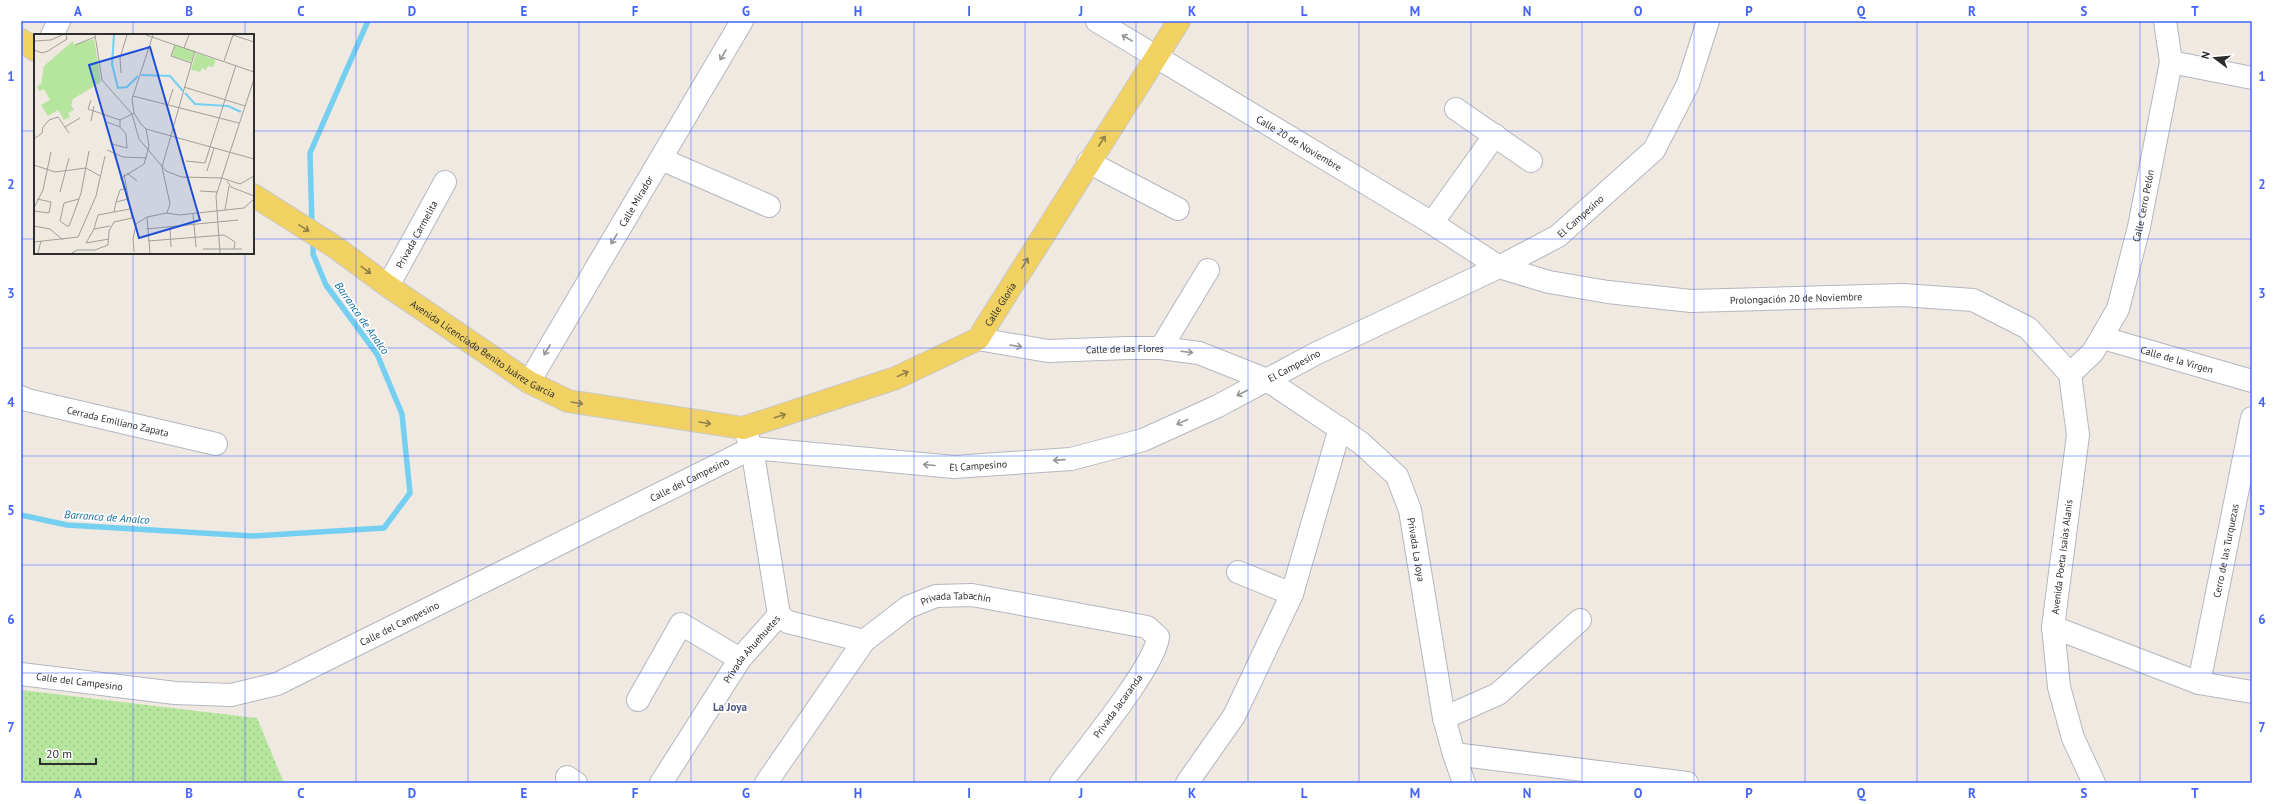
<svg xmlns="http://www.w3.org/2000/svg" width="2273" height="804" viewBox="0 0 2273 804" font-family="'PT Sans',sans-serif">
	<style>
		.grass { fill: url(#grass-dots) }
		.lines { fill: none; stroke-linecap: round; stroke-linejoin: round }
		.stream { stroke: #75cff0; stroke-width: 5.5 }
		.minor-casing { stroke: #b4b7c1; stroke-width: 24 }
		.major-casing { stroke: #c9c9c9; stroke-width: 24 }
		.minor { stroke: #fff; stroke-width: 22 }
		.major { stroke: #f2d163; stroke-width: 22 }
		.oneway { stroke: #969696 }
		.oneway2 { stroke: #908048 }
		.grid { fill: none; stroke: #4264fb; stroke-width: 1; stroke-opacity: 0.55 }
		.labels { text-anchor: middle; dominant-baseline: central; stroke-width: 3.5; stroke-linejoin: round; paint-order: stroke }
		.street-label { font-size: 10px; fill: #2e2e2e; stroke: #fff }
		.water-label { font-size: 11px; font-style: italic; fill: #0d6fa3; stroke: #fff }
		.neighbourhood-label { font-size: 11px; font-weight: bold; fill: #4d5680; stroke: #fff }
		.inset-river { fill: none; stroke: #75cff0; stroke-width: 2 }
		.inset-road { fill: none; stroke: #a29e99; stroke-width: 1 }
		.view { fill: #1d4ed8; fill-opacity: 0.15; stroke: #1d4ed8; stroke-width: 2 }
		.inset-edge { fill: none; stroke: #2e2e2e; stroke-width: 2 }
		.neatline { fill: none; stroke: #4264fb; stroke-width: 1.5 }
		.grid-label { font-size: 13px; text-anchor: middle; font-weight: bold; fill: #4264fb }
	</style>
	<defs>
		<pattern id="grass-dots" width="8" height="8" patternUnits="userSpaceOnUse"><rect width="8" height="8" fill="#b6e59e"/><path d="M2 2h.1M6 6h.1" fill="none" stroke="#9dc588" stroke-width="1.8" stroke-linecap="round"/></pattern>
	</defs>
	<rect width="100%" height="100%" fill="#efe9e1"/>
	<polygon class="grass" points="21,690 257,718 284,783 21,783"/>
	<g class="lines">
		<g class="stream">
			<polyline points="312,226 310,153 368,21"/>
			<polyline points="21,515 67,525 253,536 384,528 410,493 402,414 377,354 326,285 313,254 313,240"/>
		</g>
		<defs>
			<g id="minor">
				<path id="s1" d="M 1097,21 L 1432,223 L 1499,267 L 1549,282 L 1608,292 L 1691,301 L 1903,295 L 1973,300 L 2028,328 L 2070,374"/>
				<polyline points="52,35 59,21"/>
				<polyline points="2171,62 2252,78"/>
				<polyline points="1456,109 1531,161"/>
				<polyline points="661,159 769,206"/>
				<polyline points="1088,162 1178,209"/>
				<polyline points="1432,223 1495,135"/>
				<path id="s2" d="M 388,286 L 445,182"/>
				<path id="s3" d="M 2103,338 L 2252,381"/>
				<path id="s4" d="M 978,339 L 1048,351 L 1128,348 L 1161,348 L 1199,353 L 1267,380 L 1361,443 L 1397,476 L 1410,510 L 1444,718 L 1454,754 L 1464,783"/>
				<polyline points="1161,348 1208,270"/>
				<polyline points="2070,374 2078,435 2053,627 2059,687 2073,738 2094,783"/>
				<path id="s5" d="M 2070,374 L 2093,352 L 2118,309 L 2139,227 L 2171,62 L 2165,21"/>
				<path id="s6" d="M 529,382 L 742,21"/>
				<path id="s7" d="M 21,397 L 27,400 L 216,444"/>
				<polyline points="747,436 752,448 779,615"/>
				<polyline points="1238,572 1292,594"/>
				<path id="s8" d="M 779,615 L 788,622 L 864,641 L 908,607 L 936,596 L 972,595 L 1147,627 L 1158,637 C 1155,667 1082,754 1061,783"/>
				<polyline points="2053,627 2199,683 2252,692"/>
				<path id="s9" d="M 21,674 L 175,693 L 231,695 L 277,684 L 752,448 L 954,467 L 1071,459 L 1143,440 L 1218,406 L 1315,354 L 1499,267 L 1558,236 L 1654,150 L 1688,84 L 1708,21"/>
				<path id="s10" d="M 2199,683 L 2252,418"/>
				<polyline points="638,700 681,624 740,659"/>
				<polyline points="1444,718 1498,694 1580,620"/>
				<polyline points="1454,754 1687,783"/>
				<polyline points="567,777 576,783"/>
				<path id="s11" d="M 661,783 L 740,659 L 779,615"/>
				<polyline points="766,783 864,641"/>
				<polyline points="1187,783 1234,716 1292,594 1340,428"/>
			</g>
			<g id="major">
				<polyline points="21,40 35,50"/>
				<path id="s12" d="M 253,195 L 335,247 L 388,286 L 529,382 L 568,401 L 743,428 L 896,378 L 978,339 L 1179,21"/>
			</g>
		</defs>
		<use href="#minor" class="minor-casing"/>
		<use href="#major" class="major-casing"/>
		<use href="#minor" class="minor"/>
		<use href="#major" class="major"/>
	</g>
	<defs><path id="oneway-shaft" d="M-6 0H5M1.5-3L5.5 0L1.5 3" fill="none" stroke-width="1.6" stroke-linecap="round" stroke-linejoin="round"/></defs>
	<g class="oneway">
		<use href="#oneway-shaft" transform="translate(1127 38) rotate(-150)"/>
		<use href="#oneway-shaft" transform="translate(723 55) rotate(121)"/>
		<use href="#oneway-shaft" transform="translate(614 239) rotate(121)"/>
		<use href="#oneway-shaft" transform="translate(1016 346) rotate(9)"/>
		<use href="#oneway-shaft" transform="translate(547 350) rotate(121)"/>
		<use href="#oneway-shaft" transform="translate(1187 352) rotate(7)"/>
		<use href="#oneway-shaft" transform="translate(1242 393) rotate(153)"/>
		<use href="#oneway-shaft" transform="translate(1182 422) rotate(155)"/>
		<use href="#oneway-shaft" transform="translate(1059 460) rotate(176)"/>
		<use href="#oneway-shaft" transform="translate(929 465) rotate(-175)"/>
	</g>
	<g class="oneway2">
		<use href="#oneway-shaft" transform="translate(1102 141) rotate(-57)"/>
		<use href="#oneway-shaft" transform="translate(304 228) rotate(32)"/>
		<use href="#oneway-shaft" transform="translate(1025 263) rotate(-58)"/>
		<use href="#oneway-shaft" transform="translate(366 270) rotate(37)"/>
		<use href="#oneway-shaft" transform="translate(903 374) rotate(-25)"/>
		<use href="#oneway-shaft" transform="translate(577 403) rotate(9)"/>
		<use href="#oneway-shaft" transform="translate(780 416) rotate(-18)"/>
		<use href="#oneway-shaft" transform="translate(705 423) rotate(9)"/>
	</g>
	<path class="grid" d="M 133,21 L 133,35M 245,21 L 245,35M 356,21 L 356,783M 468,21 L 468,783M 579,21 L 579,783M 691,21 L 691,783M 802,21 L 802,783M 914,21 L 914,783M 1025,21 L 1025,783M 1136,21 L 1136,783M 1248,21 L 1248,783M 1359,21 L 1359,783M 1471,21 L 1471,783M 1582,21 L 1582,783M 1694,21 L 1694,783M 1805,21 L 1805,783M 1917,21 L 1917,783M 2028,21 L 2028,783M 2140,21 L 2140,783M 21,131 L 35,131M 253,131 L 2252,131M 21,239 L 35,239M 253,239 L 2252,239M 133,253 L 133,783M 245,253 L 245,783M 21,348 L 2252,348M 21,456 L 2252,456M 21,565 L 2252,565M 21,673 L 2252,673"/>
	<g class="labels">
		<g class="street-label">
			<text stroke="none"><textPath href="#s1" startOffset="236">Calle 20 de Noviembre</textPath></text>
			<text stroke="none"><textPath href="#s6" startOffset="210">Calle Mirador</textPath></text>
			<text stroke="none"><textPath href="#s5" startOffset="188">Calle Cerro Pelón</textPath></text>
			<text stroke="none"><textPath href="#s9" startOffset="1676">El Campesino</textPath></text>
			<text stroke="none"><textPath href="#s2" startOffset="59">Privada Carmelita</textPath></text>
			<text stroke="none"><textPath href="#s1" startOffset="772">Prolongación 20 de Noviembre</textPath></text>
			<text stroke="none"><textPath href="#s12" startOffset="847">Calle Gloria</textPath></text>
			<text stroke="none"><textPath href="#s12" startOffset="277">Avenida Licenciado Benito Juárez García</textPath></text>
			<text stroke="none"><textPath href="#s4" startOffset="148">Calle de las Flores</textPath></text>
			<text stroke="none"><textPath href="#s3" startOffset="77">Calle de la Virgen</textPath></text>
			<text stroke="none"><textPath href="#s9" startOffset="1352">El Campesino</textPath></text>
			<text stroke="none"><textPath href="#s7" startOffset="100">Cerrada Emiliano Zapata</textPath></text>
			<text stroke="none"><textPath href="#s9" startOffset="1016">El Campesino</textPath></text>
			<text stroke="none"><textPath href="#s9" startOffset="719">Calle del Campesino</textPath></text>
			<text stroke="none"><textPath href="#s4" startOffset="534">Privada La Joya</textPath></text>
			<text stroke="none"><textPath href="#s10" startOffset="135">Cerro de las Turquezas</textPath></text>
			<text transform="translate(2062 557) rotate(-83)">Avenida Poeta Isaías Alanís</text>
			<text stroke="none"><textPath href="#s8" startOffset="195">Privada Tabachín</textPath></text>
			<text stroke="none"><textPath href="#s9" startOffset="395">Calle del Campesino</textPath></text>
			<text stroke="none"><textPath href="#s11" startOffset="162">Privada Ahuehuetes</textPath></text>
			<text stroke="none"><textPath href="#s9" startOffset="59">Calle del Campesino</textPath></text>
			<text transform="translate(1118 706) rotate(-54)">Privada Jacaranda</text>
		</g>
		<g class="water-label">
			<text transform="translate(362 318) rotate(55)">Barranca de Analco</text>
			<text transform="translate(107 517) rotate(4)">Barranca de Analco</text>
		</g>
		<g class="neighbourhood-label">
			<text x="730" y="707">La Joya</text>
		</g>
	</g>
	<g transform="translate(34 34)">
		<rect width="220" height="220" fill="#efe9e1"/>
		<path d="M 60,5 L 67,48 L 39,65 L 37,71 L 40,76 L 34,79 L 36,83 L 30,86 L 24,76 L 14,82 L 7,71 L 16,66 L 10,55 L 5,57 L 3,53 L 7,50 L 10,32 L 39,7 L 40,11 ZM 141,11 L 161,17 L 157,28 L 138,22 ZM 162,19 L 182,26 L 179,33 L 174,32 L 172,36 L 168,34 L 166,38 L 157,36 Z" fill="#b6e59e"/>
		<path class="inset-river" d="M 80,1 L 78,30 L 84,54 L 93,53 L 104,42M 107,41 L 136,42 L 149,57M 151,59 L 161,70 L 194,72 L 207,78M 220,94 L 220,110"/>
		<path class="inset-road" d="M 61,1 L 68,46 L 98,80 L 105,105 L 132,137 L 147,143 L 188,144 L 206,150 L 220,142M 112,1 L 220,38M 119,1 L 98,65 L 100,79 L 107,90 L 112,95 L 220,125M 199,1 L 220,8M 0,7 L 17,6 L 28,1M 41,11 L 61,3M 141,11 L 137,22 L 157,29M 150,14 L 155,1M 0,16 L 8,19 L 14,17 L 33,5 L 32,1M 190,27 L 199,1M 87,39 L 86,24 L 93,1M 150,53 L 211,72M 99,62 L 205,89M 57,66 L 54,75 L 86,86 L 100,79M 134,71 L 139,55M 57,87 L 60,72M 73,88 L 86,93M 9,93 L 15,86 L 24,83 L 35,99M 31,93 L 46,84M 0,105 L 8,99 L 9,93M 78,110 L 93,114 L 92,100 L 86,93 L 86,86M 73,116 L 89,123 L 113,124M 196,118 L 220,45M 152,127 L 171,129 L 202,31M 0,131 L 21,138 L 52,134 L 66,142M 173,137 L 180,114M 93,139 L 103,147M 86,145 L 110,130 L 115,112 L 112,95M 193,147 L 197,153 L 220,162M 166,157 L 183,158M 26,158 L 35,124M 45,165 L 30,169 L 26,187 L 33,192 L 35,192 L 40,179 L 45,165 L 47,159 L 55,117M 82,168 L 86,156 L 93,154M 0,174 L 9,156 L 17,118M 191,176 L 195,152M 0,177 L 15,179 L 17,168 L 3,165M 80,178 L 82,168 L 94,165M 133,179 L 136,170 L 128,133 L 161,17M 133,179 L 145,181 L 210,174 L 220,165M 159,180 L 162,213M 113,183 L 116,219M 0,192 L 16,195 L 29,206M 76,192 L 60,195 L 64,181 L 96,175M 136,193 L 137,213M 112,195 L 204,186M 114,207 L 190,201 L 201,208 L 200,215M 0,208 L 44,203 L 62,162 L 71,122M 52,209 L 75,205M 52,209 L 60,195M 169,215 L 208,215M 100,218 L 99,205 L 102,190 L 113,183 L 133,179M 4,219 L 7,207M 38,219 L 43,216 L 61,216 L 74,211 L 75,197 L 80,188 L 98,184 L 90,140M 186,219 L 182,162 L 196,118"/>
		<path class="view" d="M 116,13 L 166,186 L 105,204 L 55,31 Z"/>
		<rect width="220" height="220" class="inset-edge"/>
	</g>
	<rect width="2273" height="804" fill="none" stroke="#ffffff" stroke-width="44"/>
	<g transform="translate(2215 58) rotate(286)" stroke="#ffffff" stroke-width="3" paint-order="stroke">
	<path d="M0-3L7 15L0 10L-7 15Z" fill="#2e2e2e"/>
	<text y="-6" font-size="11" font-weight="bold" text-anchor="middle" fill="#2e2e2e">N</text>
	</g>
	<path d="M40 758v6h56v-6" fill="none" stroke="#2e2e2e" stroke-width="2"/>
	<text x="46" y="758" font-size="12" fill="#2e2e2e" stroke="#ffffff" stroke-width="3" paint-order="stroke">20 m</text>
	<rect x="22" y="22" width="2229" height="760" class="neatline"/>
	<g class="grid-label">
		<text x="78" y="16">A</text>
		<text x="189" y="16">B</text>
		<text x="301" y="16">C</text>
		<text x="412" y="16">D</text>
		<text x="524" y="16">E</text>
		<text x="635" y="16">F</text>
		<text x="746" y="16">G</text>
		<text x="858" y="16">H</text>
		<text x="969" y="16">I</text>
		<text x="1081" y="16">J</text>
		<text x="1192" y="16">K</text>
		<text x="1304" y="16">L</text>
		<text x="1415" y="16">M</text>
		<text x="1527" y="16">N</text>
		<text x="1638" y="16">O</text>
		<text x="1749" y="16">P</text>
		<text x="1861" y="16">Q</text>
		<text x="1972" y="16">R</text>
		<text x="2084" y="16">S</text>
		<text x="2195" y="16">T</text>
		<text x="11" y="81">1</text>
		<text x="2262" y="81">1</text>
		<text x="11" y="189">2</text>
		<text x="2262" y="189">2</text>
		<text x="11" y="298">3</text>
		<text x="2262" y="298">3</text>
		<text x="11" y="407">4</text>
		<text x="2262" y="407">4</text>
		<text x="11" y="515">5</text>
		<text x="2262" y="515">5</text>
		<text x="11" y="624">6</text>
		<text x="2262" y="624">6</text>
		<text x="11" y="732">7</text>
		<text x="2262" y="732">7</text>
		<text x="78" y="798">A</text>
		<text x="189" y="798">B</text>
		<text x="301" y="798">C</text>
		<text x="412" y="798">D</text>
		<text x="524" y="798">E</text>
		<text x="635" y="798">F</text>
		<text x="746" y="798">G</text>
		<text x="858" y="798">H</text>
		<text x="969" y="798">I</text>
		<text x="1081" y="798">J</text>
		<text x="1192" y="798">K</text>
		<text x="1304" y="798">L</text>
		<text x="1415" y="798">M</text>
		<text x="1527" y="798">N</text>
		<text x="1638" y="798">O</text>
		<text x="1749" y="798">P</text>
		<text x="1861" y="798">Q</text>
		<text x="1972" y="798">R</text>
		<text x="2084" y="798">S</text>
		<text x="2195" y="798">T</text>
	</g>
</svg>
